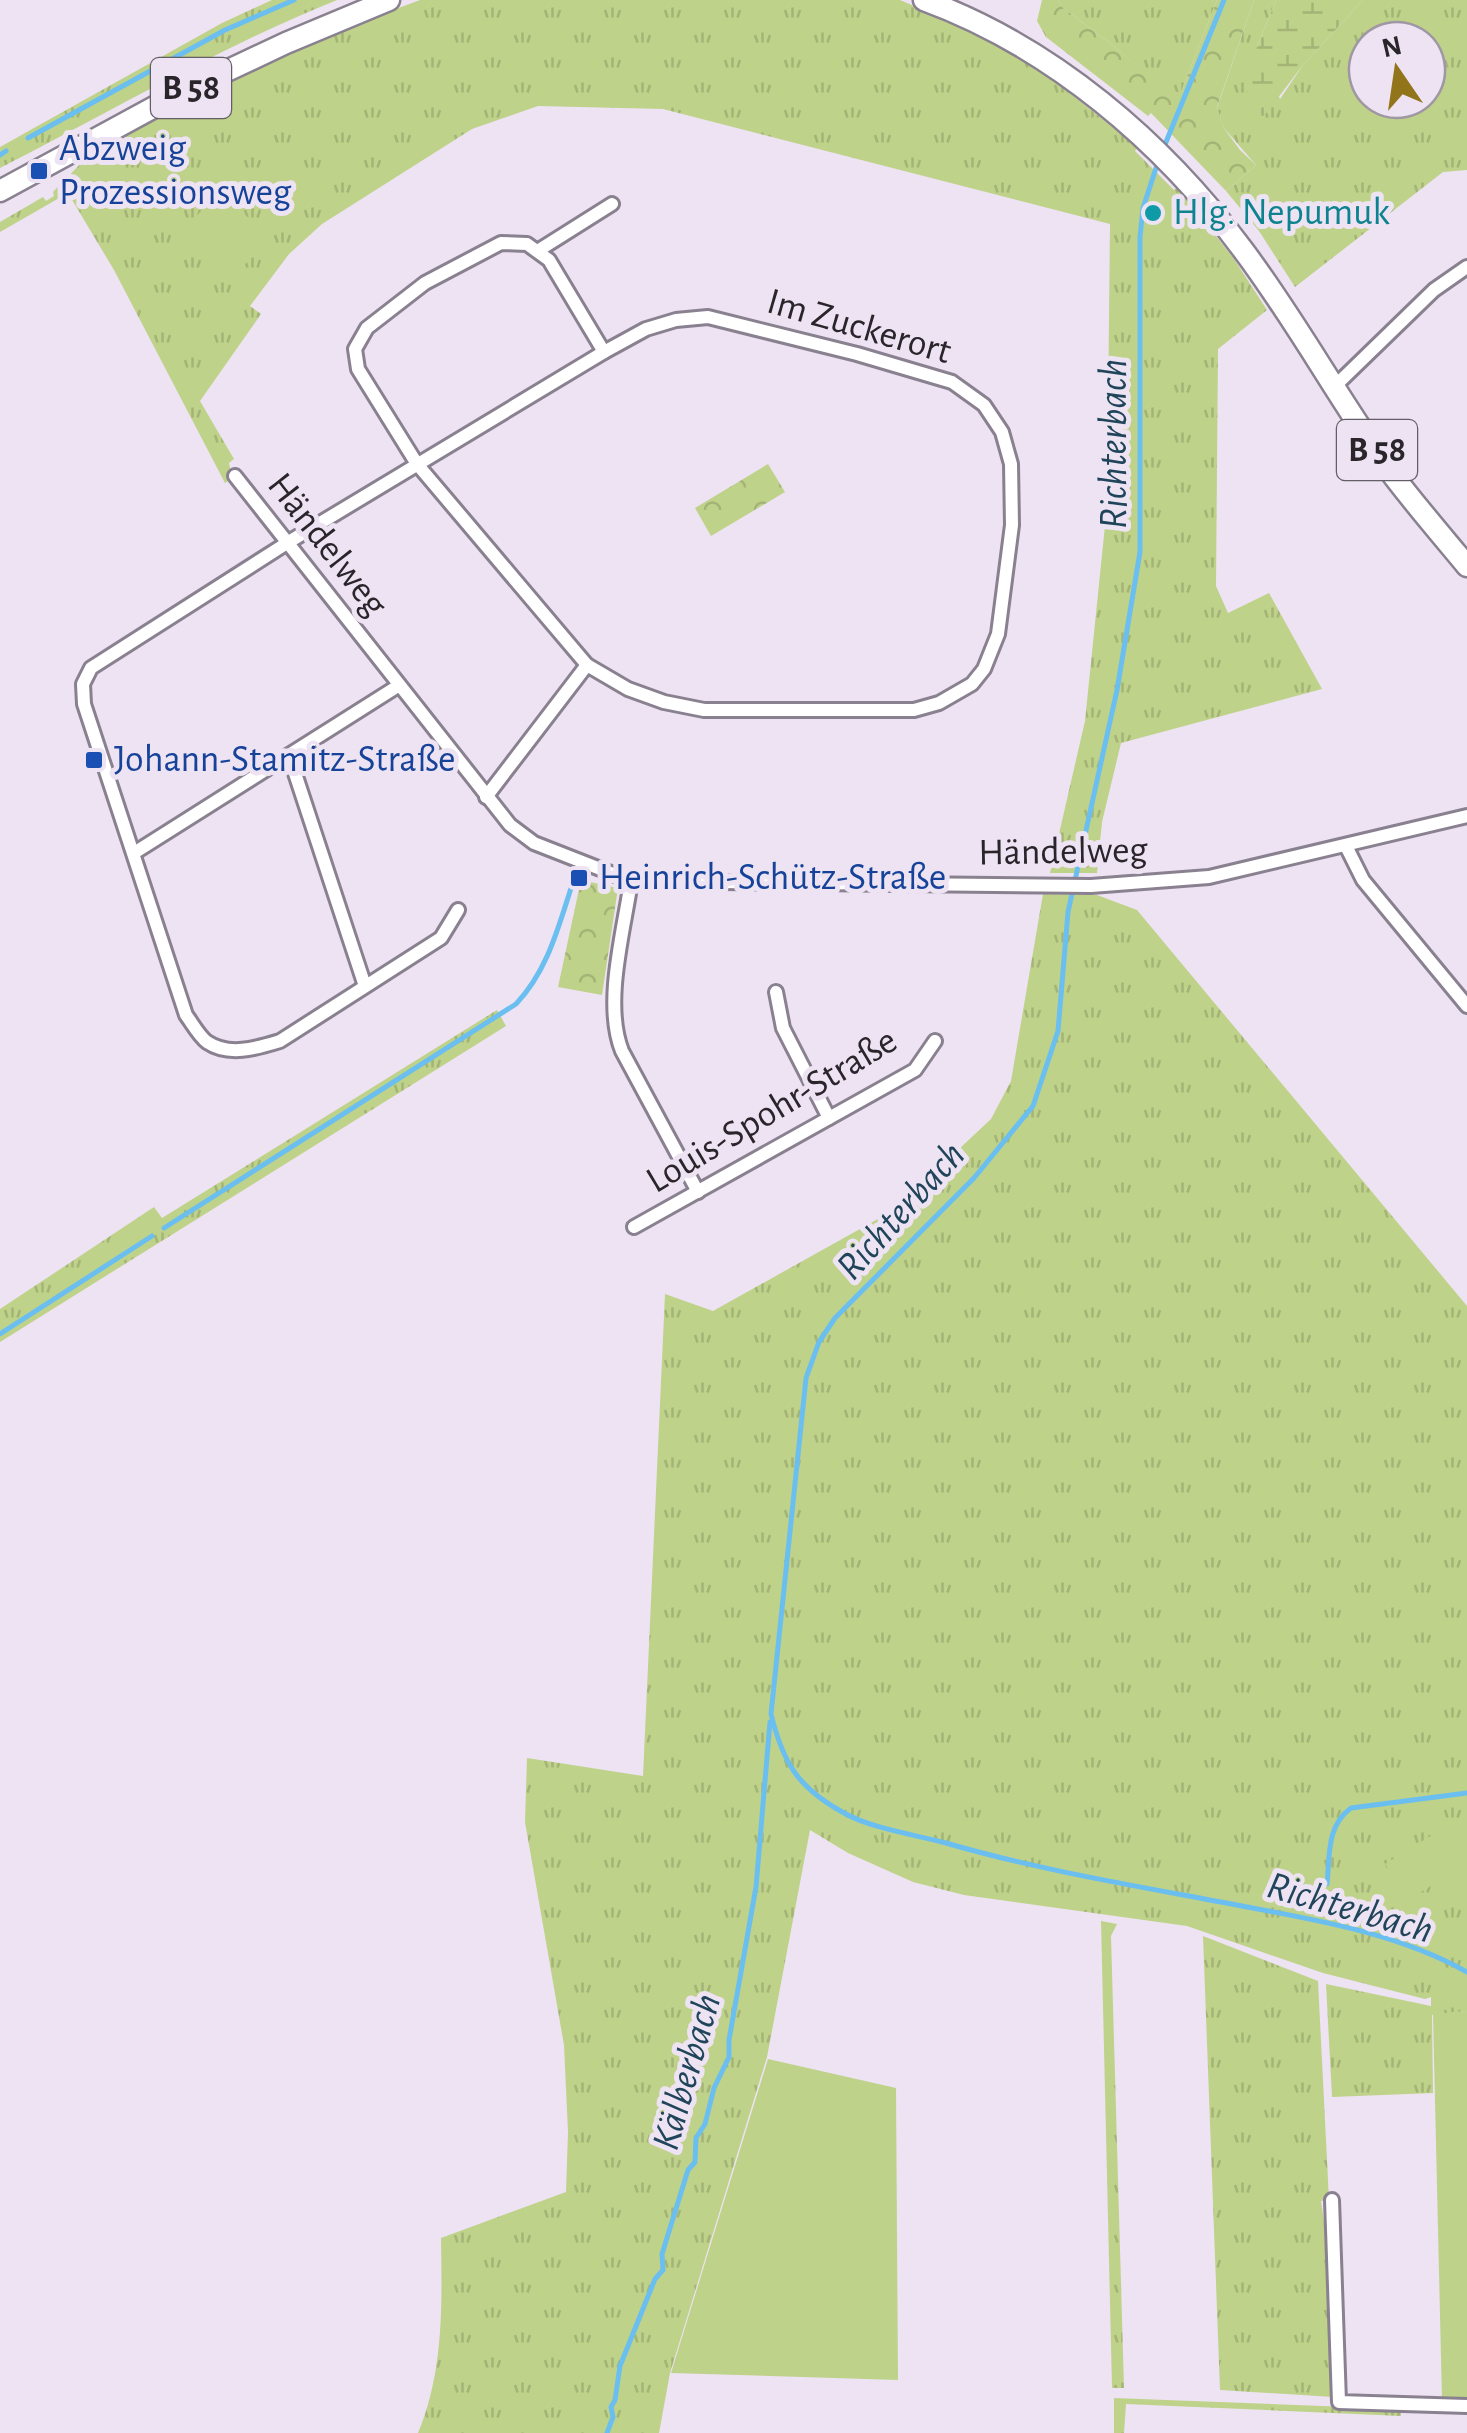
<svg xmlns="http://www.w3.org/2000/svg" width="1467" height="2433" viewBox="0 0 1467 2433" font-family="'Alegreya Sans',sans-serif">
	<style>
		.grass { fill: url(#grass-tufts); fill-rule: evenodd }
		.wetland { fill: url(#wetland-marsh) }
		.park { fill: url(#park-crowns) }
		.garden { fill: #bfd289 }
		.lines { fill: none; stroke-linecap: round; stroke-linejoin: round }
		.stream { stroke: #6abff0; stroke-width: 5 }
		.minor-casing { stroke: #8a8190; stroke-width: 18 }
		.primary-casing { stroke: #8a8190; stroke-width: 25 }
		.minor { stroke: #fff; stroke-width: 12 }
		.primary { stroke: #fff; stroke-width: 20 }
		.transit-dot { fill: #1a4fb4; stroke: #ede3f3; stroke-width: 4 }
		.culture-dot { fill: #0f9aa8; stroke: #ede3f3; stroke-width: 4 }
		.labels { text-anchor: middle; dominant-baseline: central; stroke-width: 10; stroke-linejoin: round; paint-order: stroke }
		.shield { fill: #ede3f3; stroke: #645e67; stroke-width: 2.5 }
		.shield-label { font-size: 35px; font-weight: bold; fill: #29252b }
		.transit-label { font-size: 38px; fill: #164399; stroke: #ede3f3; text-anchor: start }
		.culture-label { font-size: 38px; fill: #0d838f; stroke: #ede3f3; text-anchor: start }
		.street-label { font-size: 38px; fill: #29252b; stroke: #ede3f3 }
		.water-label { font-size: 40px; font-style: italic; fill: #20455a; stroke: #ede3f3 }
	</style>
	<defs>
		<pattern id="grass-tufts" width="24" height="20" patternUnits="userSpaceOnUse" patternTransform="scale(2.5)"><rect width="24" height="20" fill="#bfd289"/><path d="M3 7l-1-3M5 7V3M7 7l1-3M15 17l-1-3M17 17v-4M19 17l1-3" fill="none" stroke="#a4b476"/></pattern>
		<pattern id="wetland-marsh" width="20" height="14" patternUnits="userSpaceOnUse" patternTransform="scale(2.5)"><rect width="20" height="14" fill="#bfd289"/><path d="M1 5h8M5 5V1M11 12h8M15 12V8" fill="none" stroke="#a4b476"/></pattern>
		<pattern id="park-crowns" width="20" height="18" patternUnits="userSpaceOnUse" patternTransform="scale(2.5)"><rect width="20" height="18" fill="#bfd289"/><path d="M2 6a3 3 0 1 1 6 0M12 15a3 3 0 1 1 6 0" fill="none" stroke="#a4b476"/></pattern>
	</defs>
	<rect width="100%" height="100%" fill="#ede3f3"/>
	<g class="grass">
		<path d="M 272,0 L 337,0 C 220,47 112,111 0,168 L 0,147 L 222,23 Z"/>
		<polygon points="420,0 900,0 966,28 1037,67 1138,147 1135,151 1174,190 1178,187 1234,259 1267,310 1218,349 1216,586 1228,613 1269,593 1322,689 1121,743 1102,822 1097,873 1050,873 1085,721 1107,506 1110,224 663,109 538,106 472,129 322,224 289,254 250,306 261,314 200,401 234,459 229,463 232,478 225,483 114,270 68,193 0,232 0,222 43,197 46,201 54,196 53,192 86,158 186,101 289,49"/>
		<polygon points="1058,0 1217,0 1181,92 1166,92 1115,47 1063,8"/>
		<path d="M 1254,0 L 1276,0 L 1257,47 L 1280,99 L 1303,65 L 1363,0 L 1467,0 L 1467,170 L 1443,172 L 1295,287 L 1259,231 L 1226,191 L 1256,165 L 1223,127 L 1217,108 ZM 1367,40 L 1427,40 L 1427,100 L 1367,100 Z"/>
		<path d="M 1043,894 L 1097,895 L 1137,910 L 1467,1306 L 1467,2011 L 1432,2015 L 1433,2093 L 1332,2097 L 1326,1984 L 1431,2006 L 1431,1997 L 1425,1999 L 1323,1973 L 1187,1926 L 964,1895 L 913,1882 L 848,1853 L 810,1830 L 767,2057 L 670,2373 L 659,2433 L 418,2433 C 444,2371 442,2304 441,2238 L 566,2192 L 568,2132 L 564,2045 L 525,1822 L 527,1758 L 643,1776 L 665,1294 L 713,1311 L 894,1210 L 991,1119 L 1011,1081 Z"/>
		<polygon points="497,1010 506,1026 0,1342 0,1309 154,1207 162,1218"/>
		<polygon points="1101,1921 1117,1924 1111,1936 1124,2388 1112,2388"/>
		<polygon points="1203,1936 1318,1981 1329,2200 1321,2201 1329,2254 1333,2397 1220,2390"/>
		<polygon points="1114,2398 1401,2409 1401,2416 1126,2404 1124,2433 1114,2433"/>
	</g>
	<polygon class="wetland" points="1276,0 1363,0 1303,65 1264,116 1254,114 1246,89 1257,47"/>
	<g class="park">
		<polygon points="1042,0 1058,0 1063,8 1115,47 1166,91 1181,92 1217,0 1254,0 1217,107 1223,127 1240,150 1256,165 1226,191 1151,113 1148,116 1046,37 1037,21"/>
		<polygon points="768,464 785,492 711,536 695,508"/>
		<polygon points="581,880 618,888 602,995 558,987"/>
	</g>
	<g class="garden">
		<polygon points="222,191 270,240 237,272 189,223"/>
		<polygon points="1466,1814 1467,1864 1408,1900 1385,1864"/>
		<polygon points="1467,2011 1467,2402 1442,2401 1433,2014"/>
		<polygon points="768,2059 896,2088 898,2380 671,2373"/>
	</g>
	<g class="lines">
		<g class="stream">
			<polyline points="28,138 225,30 294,0"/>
			<polyline points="1164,147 1224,0"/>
			<polyline points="0,155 6,151"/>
			<path d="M 1158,162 L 1143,208 L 1140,237 L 1140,552 L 1117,690 L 1068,912 L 1058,1031 L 1033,1106 L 974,1178 L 835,1318 L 819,1342 L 806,1378 L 771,1714 C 783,1763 798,1788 844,1813 C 870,1828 916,1835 946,1843 C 1042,1871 1143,1887 1242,1906 C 1317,1920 1400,1934 1467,1972"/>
			<path d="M 164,1228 L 516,1004 C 549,969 559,924 574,879"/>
			<polyline points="0,1334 152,1236"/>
			<path d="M 1327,1884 C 1330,1856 1326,1826 1351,1808 L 1467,1793"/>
			<polyline points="607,2433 613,2417 611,2407 615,2400 620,2366 655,2279 663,2270 662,2254 688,2170 695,2162 696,2138 705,2124 714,2088 729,2057 729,2040 756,1887 770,1722"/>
		</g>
		<defs>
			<g id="minor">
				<polyline points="539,250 612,204"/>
				<polyline points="1334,387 1434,290 1467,267"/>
				<polyline points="235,476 510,825 534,843 631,881 1091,886 1209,877 1467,816"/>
				<polyline points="587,665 417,464 358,369 355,349 367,328 425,283 501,243 527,244 549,260 604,352"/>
				<polyline points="289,755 365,986"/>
				<polyline points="1346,846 1363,880 1467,1006"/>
				<polyline points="134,853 398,686"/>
				<path d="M 631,881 C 624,931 603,1003 622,1051 L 698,1192"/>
				<path d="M 458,910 L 441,938 L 280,1041 C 257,1048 229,1057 207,1042 C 199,1036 192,1023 186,1015 L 84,704 L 83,684 L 91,668 L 287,543 L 604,352 L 646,329 L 676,320 L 708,317 L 857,354 L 952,382 L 984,405 L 1002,432 L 1011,464 L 1012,525 L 998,634 L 984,669 L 972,684 L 939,703 L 914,710 L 704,710 L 664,702 L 628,689 L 587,665 L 486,797"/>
				<polyline points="776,992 783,1028 829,1118"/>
				<polyline points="634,1227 915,1070 935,1041"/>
				<polyline points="1332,2200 1339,2402 1467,2406"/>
			</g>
			<g id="primary">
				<path d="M 924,0 C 1052,47 1163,142 1243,250 C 1298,323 1341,404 1395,478 C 1418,508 1443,537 1467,566"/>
				<polyline points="0,191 182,92 286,43 389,0"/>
			</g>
		</defs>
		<use href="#minor" class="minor-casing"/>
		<use href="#primary" class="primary-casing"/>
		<use href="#minor" class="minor"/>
		<use href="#primary" class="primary"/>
	</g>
	<g class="transit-dot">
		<rect x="29" y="161" width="20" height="20" rx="5"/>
		<rect x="84" y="750" width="20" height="20" rx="5"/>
		<rect x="569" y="868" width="20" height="20" rx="5"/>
	</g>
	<circle class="culture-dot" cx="1153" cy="213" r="10"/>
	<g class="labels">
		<g class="shield">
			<rect x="151" y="58" width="80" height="60" rx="8"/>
			<rect x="1337" y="420" width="80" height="60" rx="8"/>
		</g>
		<g class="shield-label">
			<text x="191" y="88">B 58</text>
			<text x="1377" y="450">B 58</text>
		</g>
		<g class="transit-label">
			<text x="59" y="149">Abzweig<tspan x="59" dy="44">Prozessionsweg</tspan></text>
			<text x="114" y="760">Johann-Stamitz-Straße</text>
			<text x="599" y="878">Heinrich-Schütz-Straße</text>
		</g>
		<g class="culture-label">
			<text x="1173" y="213">Hlg. Nepumuk</text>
		</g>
		<g class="street-label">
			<text transform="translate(859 327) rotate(16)">Im Zuckerort</text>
			<text transform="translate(327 545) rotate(52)">Händelweg</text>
			<text transform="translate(1063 852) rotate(-1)">Händelweg</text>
			<text transform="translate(772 1111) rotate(-31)">Louis-Spohr-Straße</text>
		</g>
		<g class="water-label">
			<text transform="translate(1114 444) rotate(-90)">Richterbach</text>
			<text transform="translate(901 1211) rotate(-48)">Richterbach</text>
			<text transform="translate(1350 1908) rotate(16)">Richterbach</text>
			<text transform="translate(687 2072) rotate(-74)">Kälberbach</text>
		</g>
	</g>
	<g transform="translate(1397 70) rotate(347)"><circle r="48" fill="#ede3f3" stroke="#9f97a3" stroke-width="2.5"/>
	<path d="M0-8L18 38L0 25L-18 38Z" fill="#92741a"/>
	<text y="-15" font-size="28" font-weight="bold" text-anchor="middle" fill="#29252b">N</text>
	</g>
</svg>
